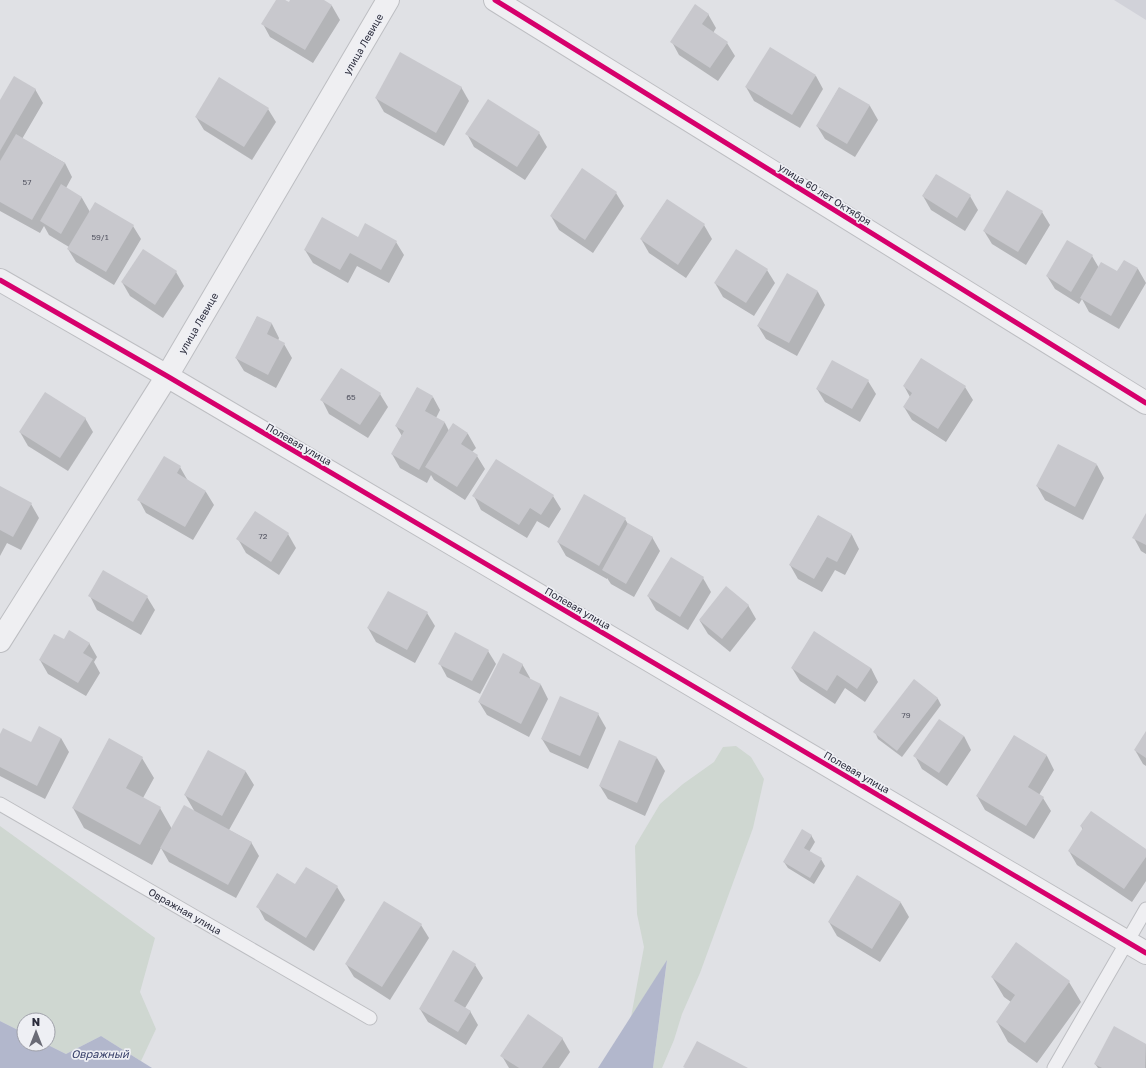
<svg xmlns="http://www.w3.org/2000/svg" width="1146" height="1068" viewBox="0 0 1146 1068" font-family="'Golos Text',sans-serif">
	<style>
		.built { fill: #d1d2d9 }
		.green { fill: #cfd7d1 }
		.water { fill: #b2b7cc }
		.shadow { fill: #0003 }
		.building { fill: #c8c8cd }
		.lines { fill: none; stroke-linecap: round; stroke-linejoin: round }
		.lane-casing { stroke: #bdbec2; stroke-width: 15 }
		.street-casing { stroke: #bdbec2; stroke-width: 24 }
		.lane { stroke: #efeff2; stroke-width: 13 }
		.street { stroke: #efeff2; stroke-width: 22 }
		.cycleway-casing { stroke: #eeeff4; stroke-width: 8 }
		.cycleway { stroke: #d6006c; stroke-width: 5 }
		.labels { text-anchor: middle; dominant-baseline: central; stroke-width: 3.5; stroke-linejoin: round; paint-order: stroke }
		.number-label { font-size: 8px; fill: #535461 }
		.street-label { font-size: 10px; fill: #2a2b3b; stroke: #eeeff4 }
		.water-label { font-size: 11px; font-style: italic; fill: #39416a; stroke: #eeeff4 }
	</style>
	<rect width="100%" height="100%" fill="#e0e1e5"/>
	<polygon class="built" points="1114,0 1146,0 1146,20"/>
	<g class="green">
		<polygon points="736,746 751,757 764,779 753,828 700,973 682,1014 674,1040 662,1068 653,1068 667,961 631,1017 644,947 637,914 635,846 660,804 683,784 714,762 723,747"/>
		<polygon points="0,826 155,938 140,992 156,1029 141,1061 101,1036 66,1054 46,1044 48,1044 48,1020 24,1020 24,1033 0,1021"/>
	</g>
	<g class="water">
		<polygon points="667,960 653,1068 598,1068"/>
		<polygon points="0,1021 24,1033 24,1044 46,1044 66,1054 101,1036 152,1068 0,1068"/>
	</g>
	<g class="shadow">
		<polygon points="277,0 284,0 289,3 291,0 322,0 332,6 340,20 313,63 270,37 263,24"/>
		<polygon points="708,14 716,28 713,33 727,43 735,56 718,81 679,55 672,42"/>
		<polygon points="816,76 823,89 800,128 754,101 746,87"/>
		<polygon points="461,87 469,101 444,146 384,112 376,98"/>
		<polygon points="839,88 870,106 878,120 855,157 825,139 817,126"/>
		<polygon points="35,89 43,103 22,139 65,163 72,177 66,188 82,198 90,212 133,226 141,239 114,285 76,262 68,249 69,247 49,235 44,226 40,233 0,211 0,102"/>
		<polygon points="268,109 276,122 252,160 204,130 196,117"/>
		<polygon points="539,133 547,147 525,180 474,147 467,134"/>
		<polygon points="936,175 970,196 978,210 965,231 931,210 923,196"/>
		<polygon points="616,193 624,206 593,253 559,230 551,216"/>
		<polygon points="667,200 704,225 712,239 686,278 649,253 641,239"/>
		<polygon points="1042,212 1050,225 1026,265 992,244 984,231"/>
		<polygon points="358,238 396,242 404,255 389,283 357,266 348,283 313,263 305,250"/>
		<polygon points="1092,256 1099,268 1117,272 1124,262 1138,269 1146,283 1119,329 1089,312 1082,299 1079,304 1055,289 1047,276"/>
		<polygon points="767,270 775,283 754,316 723,297 715,283"/>
		<polygon points="176,272 184,286 163,318 130,296 122,282"/>
		<polygon points="787,275 818,292 825,305 797,356 766,339 758,326"/>
		<polygon points="257,317 272,324 279,338 278,341 284,344 292,358 276,388 244,371 236,358"/>
		<polygon points="868,381 876,394 860,422 825,402 817,389"/>
		<polygon points="904,386 965,387 973,400 946,442 912,420 904,407 910,397"/>
		<polygon points="380,394 388,407 368,438 329,414 322,400"/>
		<polygon points="433,397 440,410 436,418 445,423 449,431 453,424 468,434 476,448 472,452 477,456 485,469 465,500 434,480 431,475 427,483 400,468 392,454 402,436 396,426"/>
		<polygon points="85,418 93,432 68,471 28,446 20,432"/>
		<polygon points="1097,465 1104,478 1083,520 1045,500 1037,486"/>
		<polygon points="180,467 188,481 206,492 214,505 193,540 146,513 139,500"/>
		<polygon points="0,487 31,504 39,518 21,550 7,543 0,556"/>
		<polygon points="474,496 553,496 561,509 549,528 537,521 527,538 481,510"/>
		<polygon points="1146,515 1146,554 1141,551 1134,538"/>
		<polygon points="818,516 852,535 859,549 845,575 835,570 822,592 798,579 790,565"/>
		<polygon points="625,519 628,524 652,537 660,551 634,597 611,584 607,578 607,579 566,556 558,542"/>
		<polygon points="288,534 296,548 279,575 246,553 238,539"/>
		<polygon points="703,578 711,592 688,630 656,610 648,596"/>
		<polygon points="90,596 147,597 155,610 141,635 97,610"/>
		<polygon points="748,605 756,619 730,652 708,634 700,621"/>
		<polygon points="427,613 435,626 415,663 376,642 368,628"/>
		<polygon points="64,640 89,643 97,657 94,662 100,673 86,696 48,674 40,660"/>
		<polygon points="488,651 496,664 480,694 447,677 440,664"/>
		<polygon points="522,664 530,678 530,680 541,685 548,699 529,737 487,715 479,702"/>
		<polygon points="792,668 871,668 878,682 865,702 845,688 835,704 800,681"/>
		<polygon points="915,681 938,699 941,705 902,757 878,739 875,732"/>
		<polygon points="598,714 606,728 588,769 550,752 542,739"/>
		<polygon points="1146,733 1146,766 1143,764 1135,750"/>
		<polygon points="0,736 31,743 61,738 69,752 45,799 0,776"/>
		<polygon points="964,736 971,750 947,786 922,769 915,756"/>
		<polygon points="1014,736 1047,756 1054,770 1039,795 1043,798 1051,811 1034,839 985,810 977,796"/>
		<polygon points="209,752 246,772 254,785 229,830 251,842 259,856 236,898 169,862 161,848 152,865 84,828 73,808 142,758 154,778 143,798 160,808 172,829 195,812 185,795"/>
		<polygon points="657,758 665,771 645,816 608,799 600,786"/>
		<polygon points="1081,826 1146,850 1146,881 1132,902 1077,865 1069,851 1083,830"/>
		<polygon points="811,835 815,842 809,852 821,859 825,866 814,884 788,868 784,862"/>
		<polygon points="857,876 901,903 909,917 880,962 837,936 829,922"/>
		<polygon points="337,887 345,900 314,951 265,920 258,907"/>
		<polygon points="421,925 429,938 390,1000 354,977 346,964"/>
		<polygon points="1016,943 1069,982 1081,1002 1037,1063 1008,1042 997,1022 1011,1002 1004,997 992,977"/>
		<polygon points="475,965 483,978 465,1008 470,1011 478,1025 466,1045 428,1022 420,1009"/>
		<polygon points="1115,1028 1146,1045 1146,1068 1098,1068 1095,1064"/>
		<polygon points="562,1038 570,1052 559,1068 509,1068 502,1056"/>
	</g>
	<g class="building">
		<polygon points="276,0 285,0 289,2 290,0 324,0 332,5 305,50 261,24"/>
		<polygon points="695,4 709,14 702,24 728,42 710,68 670,42"/>
		<polygon points="770,47 816,75 792,115 745,87"/>
		<polygon points="400,52 462,87 436,133 375,98"/>
		<polygon points="14,76 36,89 0,151 0,100"/>
		<polygon points="219,77 269,108 244,147 195,117"/>
		<polygon points="839,87 870,105 847,144 816,126"/>
		<polygon points="488,99 540,132 517,167 465,134"/>
		<polygon points="16,134 65,163 32,220 0,202 0,161"/>
		<polygon points="582,168 617,192 585,240 550,216"/>
		<polygon points="936,174 971,195 957,218 922,196"/>
		<polygon points="61,184 82,197 61,234 40,221"/>
		<polygon points="1007,190 1043,211 1018,252 983,231"/>
		<polygon points="667,199 705,224 678,265 640,239"/>
		<polygon points="95,202 134,225 106,272 67,249"/>
		<polygon points="322,217 358,237 365,223 397,241 381,270 350,253 340,270 304,250"/>
		<polygon points="1067,240 1093,255 1071,292 1046,276"/>
		<polygon points="143,249 177,271 155,305 121,282"/>
		<polygon points="736,249 768,269 746,303 714,283"/>
		<polygon points="1124,260 1138,268 1111,316 1080,298 1101,262 1117,271"/>
		<polygon points="787,273 818,291 789,343 757,326"/>
		<polygon points="257,316 272,323 267,334 285,343 268,375 235,358"/>
		<polygon points="921,358 966,386 938,429 903,407 912,393 903,386"/>
		<polygon points="832,360 869,380 852,409 816,389"/>
		<polygon points="341,368 381,393 360,425 320,400"/>
		<polygon points="417,387 433,396 425,411 445,422 419,470 391,454 404,431 395,426"/>
		<polygon points="45,392 86,418 60,458 19,432"/>
		<polygon points="453,423 468,433 461,444 478,455 457,487 425,467"/>
		<polygon points="1058,444 1097,464 1075,507 1036,486"/>
		<polygon points="164,456 181,466 177,473 206,491 185,527 137,500"/>
		<polygon points="496,459 554,495 541,515 530,508 519,525 472,496"/>
		<polygon points="0,486 32,503 13,537 0,530"/>
		<polygon points="584,494 626,518 599,566 557,542"/>
		<polygon points="255,511 289,533 271,562 236,539"/>
		<polygon points="1146,513 1146,545 1132,538"/>
		<polygon points="818,515 852,534 837,562 827,557 814,579 789,565"/>
		<polygon points="628,523 653,537 626,584 602,570"/>
		<polygon points="671,557 704,577 680,617 647,596"/>
		<polygon points="103,570 148,596 133,622 88,596"/>
		<polygon points="726,586 749,605 722,639 699,620"/>
		<polygon points="388,591 428,612 407,650 367,628"/>
		<polygon points="69,630 90,643 83,653 93,659 78,683 39,660 54,634 64,639"/>
		<polygon points="814,631 871,668 857,689 837,675 827,691 791,668"/>
		<polygon points="455,632 489,650 472,681 438,664"/>
		<polygon points="503,653 523,664 519,673 541,684 521,724 478,702"/>
		<polygon points="914,679 938,698 897,751 873,732"/>
		<polygon points="560,696 599,713 580,756 541,739"/>
		<polygon points="939,719 964,736 939,773 913,756"/>
		<polygon points="39,726 61,738 37,786 0,767 0,734 3,728 31,742"/>
		<polygon points="1146,731 1146,758 1134,750"/>
		<polygon points="1014,735 1047,755 1028,787 1044,797 1026,826 976,796"/>
		<polygon points="109,738 143,757 126,788 161,807 140,845 72,808"/>
		<polygon points="619,740 657,757 637,803 599,786"/>
		<polygon points="208,750 246,771 222,816 184,795"/>
		<polygon points="184,805 252,842 228,885 160,848"/>
		<polygon points="1091,811 1146,849 1146,857 1124,889 1068,851 1083,828 1080,826"/>
		<polygon points="802,829 812,835 804,848 822,858 810,878 783,862"/>
		<polygon points="306,867 338,886 306,938 256,907 277,873 295,884"/>
		<polygon points="857,875 901,902 872,949 828,922"/>
		<polygon points="384,901 422,924 382,987 345,964"/>
		<polygon points="1016,942 1070,981 1025,1043 996,1022 1015,995 991,977"/>
		<polygon points="453,950 476,964 454,1001 471,1011 458,1032 419,1009"/>
		<polygon points="528,1014 563,1038 542,1068 519,1068 500,1056"/>
		<polygon points="1114,1026 1146,1044 1145,1068 1102,1068 1094,1064"/>
		<polygon points="697,1041 748,1068 685,1068 683,1067"/>
	</g>
	<g class="lines">
		<defs>
			<g id="lane">
				<polyline points="0,804 370,1018"/>
				<polyline points="1054,1068 1146,909"/>
			</g>
			<g id="street">
				<polyline points="495,0 1146,403"/>
				<polyline points="0,280 167,376 1146,953"/>
				<polyline points="0,641 167,376 388,0"/>
			</g>
		</defs>
		<use href="#lane" class="lane-casing"/>
		<use href="#street" class="street-casing"/>
		<use href="#lane" class="lane"/>
		<use href="#street" class="street"/>
		<defs>
			<g id="cycleway">
				<polyline points="495,0 1146,403"/>
				<polyline points="0,280 167,376 1146,953"/>
			</g>
		</defs>
		<use href="#cycleway" class="cycleway-casing"/>
		<use href="#cycleway" class="cycleway"/>
	</g>
	<g class="labels">
		<g class="number-label">
			<text x="27" y="182">57</text>
			<text x="100" y="237">59/1</text>
			<text x="351" y="397">65</text>
			<text x="263" y="536">72</text>
			<text x="906" y="715">79</text>
		</g>
		<g class="street-label">
			<text transform="translate(363 44) rotate(-60)">улица Левице</text>
			<text transform="translate(825 194) rotate(32)">улица 60 лет Октября</text>
			<text transform="translate(198 323) rotate(-60)">улица Левице</text>
			<text transform="translate(299 444) rotate(30)">Полевая улица</text>
			<text transform="translate(578 608) rotate(30)">Полевая улица</text>
			<text transform="translate(857 772) rotate(30)">Полевая улица</text>
			<text transform="translate(185 911) rotate(30)">Овражная улица</text>
		</g>
		<g class="water-label">
			<text x="100" y="1053">Овражный</text>
		</g>
	</g>
	<g transform="translate(36 1032)"><circle r="19" fill="#eeeff4" stroke="#a0a1aa"/>
	<path d="M0-3L7 15L0 10L-7 15Z" fill="#6a6b76"/>
	<text y="-6" font-size="11" font-weight="bold" text-anchor="middle" fill="#2a2b3b">N</text>
	</g>
</svg>
